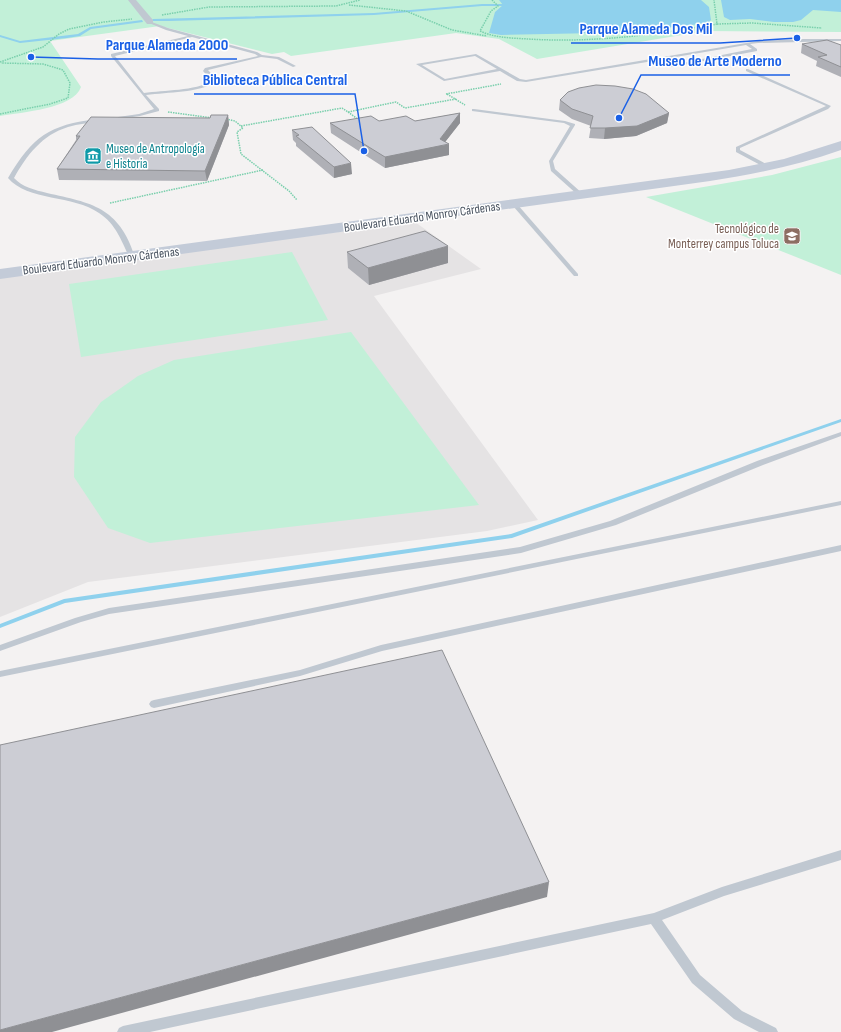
<svg xmlns="http://www.w3.org/2000/svg" width="841" height="1032" viewBox="0 0 841 1032" font-family="'Sofia Sans Condensed',sans-serif">
	<style>
		.education { fill: #e5e3e4 }
		.green { fill: #c2f0d8 }
		.water { fill: #8fd1ed }
		.lines { fill: none; stroke-linecap: round; stroke-linejoin: round }
		.stream { fill: #8fd1ed; fill-rule: evenodd }
		.path { stroke: #79cfac; stroke-width: 1.5; stroke-dasharray: 1.5 1; stroke-linecap: butt }
		.lane { fill: #c0c8d1; fill-rule: evenodd }
		.street { fill: #c0c8d1; fill-rule: evenodd }
		.secondary { fill: #c3cbd8; fill-rule: evenodd }
		.wall { fill: #afb0b6 }
		.shaded-wall { fill: #8f9094 }
		.building { fill: #cccdd4; stroke: #8f9094 }
		.labels { text-anchor: middle; dominant-baseline: central; stroke-width: 3; stroke-linejoin: round; paint-order: stroke }
		.far-culture-label { font-size: 13px; fill: #0d838f; stroke: #fff; text-anchor: start }
		.far-street-label { font-size: 13px; fill: #495360; stroke: #fff }
		.far-education-label { font-size: 13px; fill: #785e54; stroke: #fff; text-anchor: end }
		.leader { fill: none; stroke: #1a60e6; stroke-width: 1.5 }
		.callout-dot { fill: #1a60e6; stroke: #fff; stroke-width: 1.5 }
		.callout-label { font-size: 16px; text-anchor: middle; font-weight: bold; fill: #1a60e6; stroke: #fff; stroke-width: 3; stroke-linejoin: round; paint-order: stroke }
	</style>
	<rect width="100%" height="100%" fill="#f4f2f2"/>
	<polygon class="education" points="415,222 481,269 374,296 538,520 487,531 88,582 0,617 0,276"/>
	<g class="green">
		<path d="M 0,0 L 841,0 L 841,32 L 706,31 L 537,59 L 499,39 L 456,33 L 291,56 L 284,52 L 272,54 L 160,26 L 50,41 L 81,87 C 73,109 22,112 0,116 Z"/>
		<polygon points="841,157 841,275 646,197 772,175"/>
		<polygon points="292,252 328,320 81,357 69,284"/>
		<polygon points="351,332 479,505 150,543 108,528 74,477 75,437 101,402 138,376 174,360"/>
	</g>
	<g class="water">
		<polygon points="499,0 701,0 709,7 711,20 708,23 640,31 598,33 501,35 489,33 495,12 503,5"/>
		<polygon points="721,0 841,0 841,12 813,10 801,20 793,22 774,22 750,19 730,20 724,17"/>
	</g>
	<g class="lines">
		<g class="stream">
			<polygon points="482,4 503,4 504,5 503,6 482,6 374,15 169,21 153,21 152,20 153,19 374,13"/>
			<polygon points="142,20 143,22 91,29 80,36 67,38 20,43 0,37 0,35 20,41 78,34 90,27"/>
			<polygon points="841,419 841,422 512,538 65,603 0,628 0,624 64,599 511,534"/>
		</g>
		<g class="path">
			<path d="M 492,0 L 498,6 L 491,11 L 480,31 C 495,38 512,38 528,39 C 592,43 654,35 717,24 L 714,0"/>
			<polyline points="349,5 406,11 452,30 487,36"/>
			<polyline points="162,15 209,7 336,6 360,0"/>
			<polyline points="717,24 752,23 822,28"/>
			<polyline points="0,62 43,47 59,34 69,29 104,22 132,19"/>
			<polyline points="446,94 501,84"/>
			<polyline points="447,94 465,105"/>
			<polyline points="168,112 213,118"/>
			<polyline points="348,112 359,120"/>
			<polyline points="0,114 50,104 68,98 70,83 63,70 43,64 1,63"/>
			<polyline points="226,119 235,121 243,128 237,132 241,154 289,191 297,200"/>
			<polyline points="241,126 342,108 348,112 396,102 405,108 456,99"/>
			<polyline points="110,203 263,170"/>
		</g>
		<g class="lane">
			<path d="M 149,21 L 168,28 L 257,52 L 262,55 L 279,57 L 296,66 L 293,67 L 277,59 L 261,57 L 208,70 L 217,80 L 217,82 C 197,93 169,92 146,95 L 159,109 L 159,111 L 140,116 L 118,119 L 118,117 L 139,114 L 154,109 L 111,56 L 111,54 L 188,36 L 166,30 L 149,23 ZM 192,37 L 255,54 L 258,56 L 205,68 L 203,71 L 212,81 C 195,91 164,90 144,93 L 115,56 Z"/>
			<path d="M 804,39 L 841,39 L 841,41 L 758,43 L 750,44 L 757,49 L 757,51 L 672,67 L 653,61 L 526,82 L 517,81 L 500,71 L 444,81 L 416,64 L 476,54 L 520,79 L 526,80 L 758,41 ZM 746,45 L 752,49 L 672,65 L 658,60 ZM 475,56 L 497,69 L 445,79 L 422,65 Z"/>
			<polygon points="746,69 748,69 831,106 828,109 740,148 740,150 770,166 770,168 768,169 736,152 736,147 826,106 746,71"/>
			<polygon points="474,109 565,121 575,124 575,125 553,161 555,169 583,194 583,196 579,196 551,171 549,161 570,126 564,123 472,111 472,109"/>
			<path d="M 97,119 L 99,119 L 99,121 C 89,123 78,124 68,127 C 42,135 27,155 14,178 C 22,187 35,190 47,193 C 92,203 119,207 135,257 L 134,258 L 130,258 C 121,241 117,225 99,213 C 74,195 27,201 8,178 C 33,136 49,125 97,119 Z"/>
			<polygon points="513,204 517,204 578,274 578,276 574,276 513,206"/>
			<polygon points="841,432 841,436 763,465 616,525 521,553 109,614 81,622 0,651 0,645 75,618 109,608 520,547 610,521 757,461"/>
			<polygon points="841,501 841,505 0,677 0,671"/>
			<polygon points="841,545 841,551 382,651 300,676 154,708 151,707 149,704 151,701 154,700 300,670 381,645"/>
			<polygon points="841,850 841,860 724,896 662,920 700,975 742,1011 776,1028 778,1032 759,1032 734,1019 692,983 651,924 150,1032 117,1032 119,1028 123,1026 654,913 722,887"/>
		</g>
		<polygon class="street" points="128,0 136,0 153,20 153,24 147,24"/>
		<path class="secondary" d="M 841,141 L 841,150 C 799,165 755,174 710,181 L 0,279 L 0,269 L 729,170 L 784,159 Z"/>
	</g>
	<g class="wall">
		<polygon points="802,44 841,45 841,77 816,66 817,61 801,53"/>
		<polygon points="560,100 669,113 667,123 636,136 604,139 589,138 591,126 572,119 559,110"/>
		<polygon points="460,113 460,123 445,142 449,155 385,168 331,133 330,123 379,121 415,121"/>
		<polygon points="228,115 229,125 207,181 59,180 57,169 76,140 76,136 210,118"/>
		<polygon points="292,130 352,174 334,178 296,146 296,143 293,140"/>
		<polygon points="347,252 448,263 369,285 348,268"/>
	</g>
	<g class="shaded-wall">
		<polygon points="460,113 460,123 442,146 449,144 449,155 385,168 385,157 440,139"/>
		<polygon points="669,113 667,123 636,136 604,139 605,128"/>
		<polygon points="228,115 229,125 207,181 205,171"/>
		<polygon points="351,163 352,174 334,178 334,167"/>
		<polygon points="448,246 448,263 369,285 368,268"/>
		<polygon points="549,882 547,897 52,1032 0,1032 0,1030"/>
	</g>
	<g class="building">
		<polygon points="827,40 841,45 841,67 818,57 827,55 802,44"/>
		<polygon points="596,85 615,86 633,89 646,94 669,113 637,126 605,128 590,128 593,116 572,109 560,100 568,92 579,88"/>
		<polygon points="460,113 440,139 449,144 385,157 330,123 371,116 379,121 406,116 415,121"/>
		<polygon points="211,115 228,115 205,171 57,169 80,136 76,136 91,117 210,118"/>
		<polygon points="312,127 351,163 334,167 296,136 299,135 292,130"/>
		<polygon points="425,231 448,246 368,268 347,252"/>
		<polygon points="442,650 549,882 0,1030 0,745"/>
	</g>
	<defs>
		<symbol id="museum-square" viewBox="-11 -11 22 22"><rect x="-9" y="-9" width="18" height="18" rx="4" fill="#0f9aa8" stroke="#fff"/><path d="M0-6L6-3V-2H-6V-3ZM-5-1h2V3h-2ZM-1-1h2V3h-2ZM3-1h2V3H3ZM-6 4H6V6H-6Z" fill="#fff"/></symbol>
		<symbol id="university-square" viewBox="-11 -11 22 22"><rect x="-9" y="-9" width="18" height="18" rx="4" fill="#8d6e63" stroke="#fff"/><path d="M0-5L7-2L0 1L-7-2ZM-4 1L0 2.5L4 1V4Q0 6-4 4Z" fill="#fff"/></symbol>
	</defs>
	<g fill-rule="evenodd">
		<use href="#museum-square" x="83" y="146" width="20" height="20"/>
		<use href="#university-square" x="782" y="226" width="20" height="20"/>
	</g>
	<g class="labels">
		<g class="far-culture-label">
			<text x="106" y="149">Museo de Antropología<tspan x="106" dy="15">e Historia</tspan></text>
		</g>
		<g class="far-street-label">
			<text transform="translate(422 217) rotate(-8)">Boulevard Eduardo Monroy Cárdenas</text>
			<text transform="translate(101 261) rotate(-7)">Boulevard Eduardo Monroy Cárdenas</text>
		</g>
		<g class="far-education-label">
			<text x="779" y="229">Tecnológico de<tspan x="779" dy="15">Monterrey campus Toluca</tspan></text>
		</g>
	</g>
	<path class="leader" d="M797 38L720 43H571M31 57L98 59H237M619 118L641 75H790M364 151L355 94H194"/>
	<g class="callout-dot">
		<circle cx="797" cy="38" r="4"/>
		<circle cx="31" cy="57" r="4"/>
		<circle cx="619" cy="118" r="4"/>
		<circle cx="364" cy="151" r="4"/>
	</g>
	<g class="callout-label">
		<text x="646" y="34">Parque Alameda Dos Mil</text>
		<text x="167" y="50">Parque Alameda 2000</text>
		<text x="715" y="66">Museo de Arte Moderno</text>
		<text x="275" y="85">Biblioteca Pública Central</text>
	</g>
</svg>
